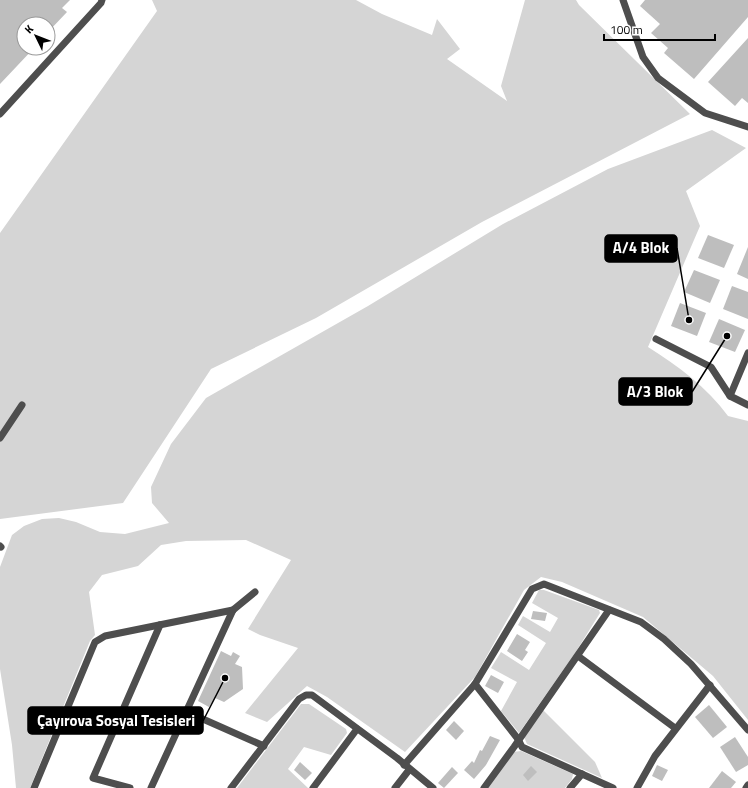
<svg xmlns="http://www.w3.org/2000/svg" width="748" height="788" viewBox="0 0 748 788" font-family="'Titillium Web',sans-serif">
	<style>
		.green { fill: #d5d5d5 }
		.building { fill: #bebebe }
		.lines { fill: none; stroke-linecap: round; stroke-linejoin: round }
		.minor { stroke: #4e4e4e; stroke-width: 7 }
		.leader { fill: none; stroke: #000; stroke-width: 1.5 }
		.callout-dot { fill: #000; stroke: #fff; stroke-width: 1.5 }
		.callout { fill: #000; stroke: #000; stroke-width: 1.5 }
		.callout-label { font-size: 15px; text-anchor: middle; font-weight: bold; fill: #fff }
	</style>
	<rect width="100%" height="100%" fill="#fff"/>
	<g class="green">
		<polygon points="152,0 356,0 382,14 432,35 437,19 460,49 447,59 507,101 501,86 525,0 576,0 579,5 690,114 482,222 316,318 211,369 123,503 0,519 0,233 157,11"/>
		<path d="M 712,130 L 746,148 L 686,191 L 700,226 L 648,347 C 678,366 707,387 728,416 L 748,421 L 748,720 L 713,676 L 643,617 L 562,582 L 541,577 L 524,590 L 475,677 L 405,752 L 327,697 L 307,686 L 267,722 L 245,713 L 298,648 L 260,635 L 248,629 L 291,560 L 246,540 L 186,541 L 161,545 L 138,566 L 102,575 L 89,592 L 95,635 L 90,641 L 30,788 L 16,788 L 12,745 L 0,669 L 0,567 L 12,535 L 24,526 L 42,519 L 59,518 L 76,522 L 100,532 L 125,534 L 169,523 L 152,503 L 151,487 L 171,444 L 206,398 L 368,306 L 503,224 L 608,169 Z"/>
		<polygon points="539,590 544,590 599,610 600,613 575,653 519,733 501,711 517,682 491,668 501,652 529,670 546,643 518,625 523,616 550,632 558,618 532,603"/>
		<polygon points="301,704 309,704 346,729 347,733 331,755 304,747 288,769 308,788 237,788"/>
		<polygon points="543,710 595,762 602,778 527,744 524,737"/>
		<polygon points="521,751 573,774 572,779 565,788 487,788 513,752"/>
	</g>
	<g class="building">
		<polygon points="0,0 70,0 62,8 67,12 48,32 48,24 24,24 24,48 34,48 0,84"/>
		<polygon points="645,0 748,0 748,17 694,79 664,53 668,48 651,33 660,24 640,6"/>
		<polygon points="748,38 748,103 742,98 735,106 708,82"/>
		<polygon points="708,235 734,245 724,268 698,258"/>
		<polygon points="748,247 748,279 737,274"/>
		<polygon points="694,270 720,280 710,303 684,292"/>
		<polygon points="732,286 748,292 748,319 723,309"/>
		<polygon points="680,303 706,313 697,336 671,326"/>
		<polygon points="719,319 745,330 735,352 709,342"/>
		<polygon points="533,611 547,613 545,621 531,619"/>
		<polygon points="517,634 530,642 525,650 528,652 522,661 507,651"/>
		<polygon points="221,651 231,656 233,652 240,656 235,664 242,667 243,689 224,702 215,698 209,707 198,701"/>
		<polygon points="491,675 504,682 498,693 485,686"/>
		<polygon points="709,705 727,727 713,738 695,717"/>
		<polygon points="454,721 464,731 456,740 446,730"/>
		<polygon points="490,736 500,740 486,765 474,779 464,770 472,761 474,763 480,750 482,751"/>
		<polygon points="735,737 748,757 748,765 736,772 720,747"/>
		<polygon points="300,762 312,773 305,780 294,770"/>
		<polygon points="657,765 668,770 662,781 652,776"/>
		<polygon points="531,766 537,772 528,781 523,775"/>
		<polygon points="452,767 458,773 444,788 438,783"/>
		<polygon points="722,771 736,782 731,788 709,788"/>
	</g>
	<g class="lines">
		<g class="minor">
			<polyline points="623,0 643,57 658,78 705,113 748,127"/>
			<polyline points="0,114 101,3 102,0"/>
			<polyline points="656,339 711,367 730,396"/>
			<polyline points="748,353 730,396 748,405"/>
			<polyline points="0,438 22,405"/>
			<polyline points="0,546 1,547"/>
			<polyline points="578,656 675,728"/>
			<polyline points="475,684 518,739 522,747 613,788"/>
			<polyline points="187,712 264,746"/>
			<polyline points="404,765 475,684 532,589 544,584 641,622 664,639 691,664 748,730"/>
			<polyline points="34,788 95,642 105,636 233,610"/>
			<polyline points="130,788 93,778 160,625"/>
			<polyline points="151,788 233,610 255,592"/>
			<polyline points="231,788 299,699 306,695 312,695 397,758 433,788"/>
			<polyline points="313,788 357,729"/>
			<polyline points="395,788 409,770"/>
			<polyline points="484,788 514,747 609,610"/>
			<polyline points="570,788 582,774"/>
			<polyline points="637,788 655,756 710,685"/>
			<polyline points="746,788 748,785"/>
		</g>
	</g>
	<path class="leader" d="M689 320L677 248M727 336L692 392M225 678L203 721"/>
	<g class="callout-dot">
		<circle cx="689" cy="320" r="4"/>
		<circle cx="727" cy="336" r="4"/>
		<circle cx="225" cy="678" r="4"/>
	</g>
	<g class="callout">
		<rect x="605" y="235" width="72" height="27" rx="4"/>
		<rect x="619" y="378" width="73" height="27" rx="4"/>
		<rect x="28" y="707" width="175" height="27" rx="4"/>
	</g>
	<g class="callout-label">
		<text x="641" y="253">A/4 Blok</text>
		<text x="655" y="397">A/3 Blok</text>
		<text x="116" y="726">Çayırova Sosyal Tesisleri</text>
	</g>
	<g transform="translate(36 36) rotate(313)"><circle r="19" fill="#ffffff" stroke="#999999"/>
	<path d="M0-3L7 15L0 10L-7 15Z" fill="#000000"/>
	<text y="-6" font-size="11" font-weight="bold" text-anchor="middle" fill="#000000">K</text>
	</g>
	<path d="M604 34v6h111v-6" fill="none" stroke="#000000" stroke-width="2"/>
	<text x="610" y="34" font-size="12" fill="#000000" stroke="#ffffff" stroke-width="3" paint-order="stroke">100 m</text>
</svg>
